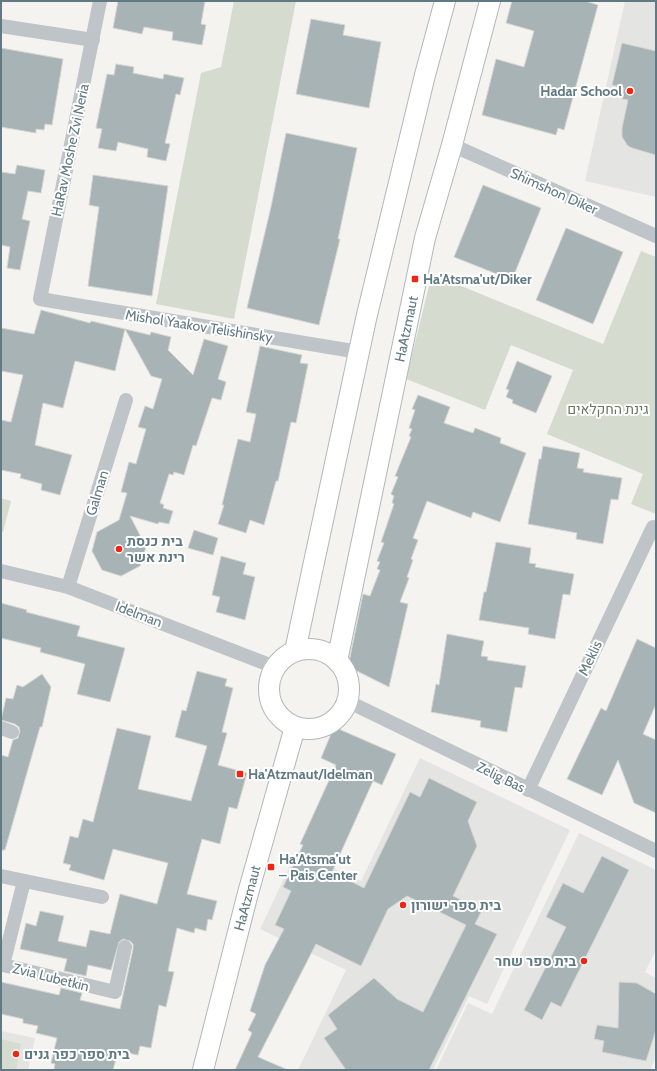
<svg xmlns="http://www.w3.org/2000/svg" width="657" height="1071" viewBox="0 0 657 1071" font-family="Cabin,Heebo,sans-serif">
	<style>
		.built { fill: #e4e5e3 }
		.green { fill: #d6dbd0 }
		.building { fill: #a7b3b5; stroke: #d5d5d2 }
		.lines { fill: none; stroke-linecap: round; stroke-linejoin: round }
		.secondary-casing { stroke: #b0b8bb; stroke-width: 22 }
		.street { stroke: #bec4c7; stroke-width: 14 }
		.secondary { stroke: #fff; stroke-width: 20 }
		.poi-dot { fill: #f02513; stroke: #fff; stroke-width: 1.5 }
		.labels { text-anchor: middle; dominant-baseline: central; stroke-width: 4; stroke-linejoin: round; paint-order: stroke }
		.poi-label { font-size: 14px; font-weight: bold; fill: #607983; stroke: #fff; text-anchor: start }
		.street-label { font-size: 14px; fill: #607983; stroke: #fff }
		.park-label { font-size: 14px; fill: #697960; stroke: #fff }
	</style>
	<rect width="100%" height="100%" fill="#f4f3ef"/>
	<g class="built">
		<polygon points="625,1 656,1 656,197 585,181"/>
		<polygon points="420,758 570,830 487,1004 469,996 433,1070 298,1070 346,970 260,929 297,851 361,881"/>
		<polygon points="579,833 656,870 656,950 645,972 656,978 656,1057 650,1070 436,1070 468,1003 492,1014"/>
		<polygon points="1,1031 35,1038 28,1070 1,1070"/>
	</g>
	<g class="green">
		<polygon points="234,1 296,1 234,319 156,304 201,73 221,67"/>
		<polygon points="641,251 656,257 656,514 631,504 643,474 547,434 573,370 511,345 485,410 406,379 432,274 603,344"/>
		<polygon points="1,498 11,501 3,532 1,532"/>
		<polygon points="1,1039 21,1044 16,1070 1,1070"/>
	</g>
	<g class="building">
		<polygon points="118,1 205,1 201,24 206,25 202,45 172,40 173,32 144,27 142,34 113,28"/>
		<polygon points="512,1 585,1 598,5 564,130 558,128 556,135 482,115 496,59 524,67 534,31 506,23"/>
		<polygon points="311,19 345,25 343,35 381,42 369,108 296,94"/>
		<polygon points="622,43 656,51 656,155 632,148 628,146 622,137 622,128 628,100 622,99 624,88 612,85"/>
		<polygon points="1,48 63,59 52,125 45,124 44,130 36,129 36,133 1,127"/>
		<polygon points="116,64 134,67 133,73 163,79 164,74 184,78 180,95 176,94 165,143 170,144 166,161 147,157 148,149 118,142 116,151 98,148 102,129 96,128 107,74 114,75"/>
		<polygon points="286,133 357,148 338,239 340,239 319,325 247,308 271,207"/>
		<polygon points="17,165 45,170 41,193 28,191 22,219 30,221 20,270 7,268 10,247 1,245 1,172 15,174"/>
		<polygon points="93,175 168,186 152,296 88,286 99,207 89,205"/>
		<polygon points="483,185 541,208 512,280 454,257"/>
		<polygon points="566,228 623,252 593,324 536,300"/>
		<polygon points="41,310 90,323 91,321 150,335 151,332 171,337 168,350 193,375 204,339 228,346 218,379 226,382 221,400 212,398 196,446 193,445 184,475 174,472 173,475 169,474 160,503 164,505 163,508 173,511 169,524 159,522 158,524 130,516 146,547 140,566 121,576 102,570 92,551 97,532 119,520 127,493 121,492 129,462 136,464 146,429 138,427 145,406 153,409 162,379 151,376 125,329 115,371 75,361 63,408 43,403 35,445 72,455 60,495 41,490 42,484 20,478 21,474 1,470 1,420 11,422 23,375 1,371 1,328 34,334"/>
		<polygon points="260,346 302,355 300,363 308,364 296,423 291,422 278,481 276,481 264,525 250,520 246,533 218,524 224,505 222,505 238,439 250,442 256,414 246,412"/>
		<polygon points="517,361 552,376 536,413 512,403 513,400 506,397 509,390 506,389"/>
		<polygon points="418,395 450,407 444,423 473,433 475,428 501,438 500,443 526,453 500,522 473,512 471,518 427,501 413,538 418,540 411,559 413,560 407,577 409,578 400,602 408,604 389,687 357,671 350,665 349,662 363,594 370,596 380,570 377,569 380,562 377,561 384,543 381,542 394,504 392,503 394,496 391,494 398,477 395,476 411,437 409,436 412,429 409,428 415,410 412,409"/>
		<polygon points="543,446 580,453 577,468 584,469 583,472 622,478 618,500 611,499 603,544 576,539 577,533 528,524 539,459 541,459"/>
		<polygon points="194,530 218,538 213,555 188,548"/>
		<polygon points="496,542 531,548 529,563 536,564 535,567 574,574 570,595 563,594 555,639 528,634 529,628 479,620 484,592 486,592"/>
		<polygon points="221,556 246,563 243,574 255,577 245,620 216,612 220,597 212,595"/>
		<polygon points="1,603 27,610 26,612 80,626 77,636 125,648 110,702 77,694 85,664 40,652 41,648 1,638"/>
		<polygon points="447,634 484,641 481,656 488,657 487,660 526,666 522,688 515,687 507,732 480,727 481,721 431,712 436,684 439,685"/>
		<polygon points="637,639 656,648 656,704 643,734 656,740 656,813 634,803 618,760 602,795 567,779 601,708 606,711"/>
		<polygon points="197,671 227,679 225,686 233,688 222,732 227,733 218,765 247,773 237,809 229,807 220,844 202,839 187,894 217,901 212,920 208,919 206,931 195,928 194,933 177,928 168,971 174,972 166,1007 159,1005 151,1048 140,1046 138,1055 118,1051 113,1070 54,1070 55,1064 51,1063 57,1038 36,1033 38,1026 23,1023 23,1019 1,1014 1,982 59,995 61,988 82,993 80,1000 120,1009 133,949 133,944 130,941 123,939 119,942 111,970 88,965 86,976 64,971 67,959 20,949 26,923 36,926 40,911 64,916 58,941 86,947 90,930 110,934 120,894 157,904 168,863 113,849 104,880 69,870 71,865 63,863 70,836 78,838 83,819 93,822 117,728 151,736 138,789 191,801 207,746 175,737 182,710 186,711"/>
		<polygon points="42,674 51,687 42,727 40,727 5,850 1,850 1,755 8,757 13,740 18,738 20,731 19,727 15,724 1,720 6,698 13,699 17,685 23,687"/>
		<polygon points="334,727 396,754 382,785 373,781 332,872 364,888 410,792 420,797 429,778 477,802 468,821 477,846 453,896 482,910 475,924 497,934 429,1070 346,1070 324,1038 337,1029 328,1015 374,978 397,999 423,1012 466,925 407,896 388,909 361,966 316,944 258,1057 288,1070 235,1070 252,1033 248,1030 256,1014 250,1011 265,965 284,929 275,925 291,891 283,887 303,845 300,844 336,765 321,758"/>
		<polygon points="602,856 629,870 561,1007 551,1002 542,1020 524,1010 566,927 546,917 563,883 583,893"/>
		<polygon points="619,982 637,983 656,994 656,1030 646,1061 602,1052 604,1041 594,1039 597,1025 618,1028"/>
	</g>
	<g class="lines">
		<defs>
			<g id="secondary">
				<circle cx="309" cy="689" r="40"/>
				<polyline points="295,651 366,319 425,75 445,1"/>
				<polyline points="337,661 425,238 452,145 490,1"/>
				<polyline points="203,1070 248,893 295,727"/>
			</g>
		</defs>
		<use href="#secondary" class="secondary-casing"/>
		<g class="street">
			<polyline points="100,1 40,299 359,352"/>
			<polyline points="1,26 93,40"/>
			<polyline points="452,145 656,236"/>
			<polyline points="1,571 68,587 275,667"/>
			<polyline points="68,587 126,400"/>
			<polyline points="347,701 656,851"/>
			<polyline points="1,728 12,732"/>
			<polyline points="528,790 653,527"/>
			<polyline points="1,876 102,897"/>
			<polyline points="24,881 3,965 115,992 125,947"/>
		</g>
		<use href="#secondary" class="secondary"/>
	</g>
	<g class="poi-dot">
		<circle cx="630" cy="91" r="4"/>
		<rect x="411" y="275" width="8" height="8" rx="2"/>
		<circle cx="119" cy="549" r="4"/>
		<rect x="236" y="770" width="8" height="8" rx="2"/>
		<rect x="267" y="863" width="8" height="8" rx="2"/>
		<circle cx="403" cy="905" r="4"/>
		<circle cx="584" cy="961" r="4"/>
		<circle cx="16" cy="1054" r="4"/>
	</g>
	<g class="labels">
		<g class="poi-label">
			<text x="622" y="91" text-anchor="end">Hadar School</text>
			<text x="423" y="279">Ha'Atsma'ut/Diker</text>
			<text x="127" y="541">בית כנסת<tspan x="127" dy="16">רינת אשר</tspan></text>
			<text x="248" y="774">Ha'Atzmaut/Idelman</text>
			<text x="279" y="859">Ha'Atsma'ut<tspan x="279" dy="16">– Pais Center</tspan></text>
			<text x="411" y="905">בית ספר ישורון</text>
			<text x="576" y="961" text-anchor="end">בית ספר שחר</text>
			<text x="24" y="1054">בית ספר כפר גנים</text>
		</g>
		<g class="street-label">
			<text transform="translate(70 150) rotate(-78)">HaRav Moshe Zvi Neria</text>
			<text transform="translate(554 191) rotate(24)">Shimshon Diker</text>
			<text transform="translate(199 326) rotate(9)">Mishol Yaakov Telishinsky</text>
			<text transform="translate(406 329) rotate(-78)">HaAtzmaut</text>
			<text transform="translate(97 493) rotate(-73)">Galman</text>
			<text transform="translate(139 614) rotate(21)">Idelman</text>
			<text transform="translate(590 658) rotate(-65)">Meklis</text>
			<text transform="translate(501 777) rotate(26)">Zelig Bas</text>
			<text transform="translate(247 898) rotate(-75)">HaAtzmaut</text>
			<text transform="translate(51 977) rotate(14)">Zvia Lubetkin</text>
		</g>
		<g class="park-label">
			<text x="608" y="409">גינת החקלאים</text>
		</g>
	</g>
	<rect width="657" height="1071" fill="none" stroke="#607983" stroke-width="4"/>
</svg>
